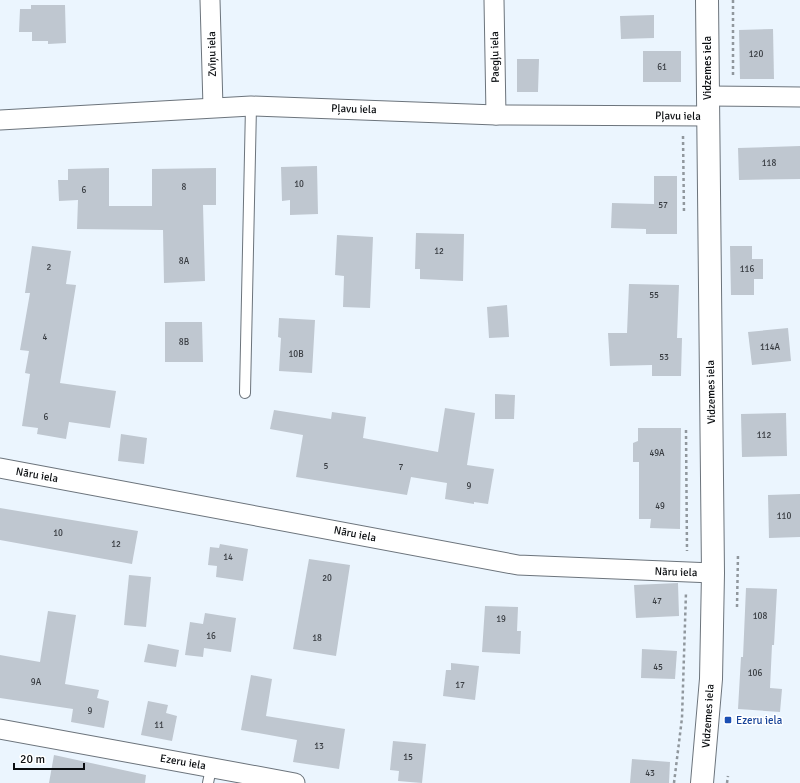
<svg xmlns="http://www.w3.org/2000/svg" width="800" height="783" viewBox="0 0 800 783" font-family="Signika,sans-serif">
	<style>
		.building { fill: #bfc7d0 }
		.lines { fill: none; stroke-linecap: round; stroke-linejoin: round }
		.service-casing { stroke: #6c747c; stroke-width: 12 }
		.minor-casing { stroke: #6c747c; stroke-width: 21 }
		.tertiary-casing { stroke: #6c747c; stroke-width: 24 }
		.path { stroke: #90979d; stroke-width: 2.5; stroke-dasharray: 3 3; stroke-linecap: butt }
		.service { stroke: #fff; stroke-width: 10 }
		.minor { stroke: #fff; stroke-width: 19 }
		.tertiary { stroke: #fff; stroke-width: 22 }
		.transit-dot { fill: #1a4fb4; stroke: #fff; stroke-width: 1.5 }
		.labels { text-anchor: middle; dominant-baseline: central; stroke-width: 3; stroke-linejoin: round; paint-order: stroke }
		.number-label { font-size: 9px; fill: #383c41 }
		.street-label { font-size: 11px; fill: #0b0e11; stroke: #fff }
		.transit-label { font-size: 11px; fill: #164399; stroke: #fff; text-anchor: start }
	</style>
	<rect width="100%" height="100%" fill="#ebf5fe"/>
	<g class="building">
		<polygon points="31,5 65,5 66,43 48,44 48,41 32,41 32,32 19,32 20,9 31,9"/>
		<polygon points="654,15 654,38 621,39 620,16"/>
		<polygon points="773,29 774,79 740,79 739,30"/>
		<rect x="643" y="51" width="38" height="31"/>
		<polygon points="517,59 539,59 538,92 517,92"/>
		<polygon points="800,146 800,179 739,180 738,148"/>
		<polygon points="317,166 318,214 290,215 290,200 282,201 281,167"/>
		<polygon points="109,168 109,206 152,206 152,169 216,168 216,205 203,205 205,281 164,283 163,230 77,229 78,200 59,201 58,180 68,180 68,169"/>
		<polygon points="654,176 677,176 677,234 646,234 646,229 611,228 612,203 654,204"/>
		<polygon points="416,233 464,234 463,281 420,279 420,269 415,269"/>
		<polygon points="337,235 373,237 370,308 343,307 344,276 335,275"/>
		<polygon points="32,246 71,251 66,284 76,285 60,383 116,391 110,428 69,422 66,439 37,434 38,428 22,426 30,374 25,373 29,351 20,350 30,293 25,293"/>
		<polygon points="730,246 752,246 752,259 763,259 763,279 754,279 754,295 731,295"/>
		<polygon points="629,284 679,285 677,338 682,338 681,376 652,376 652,365 610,366 608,333 627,333"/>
		<polygon points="507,305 509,337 489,338 487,307"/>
		<polygon points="279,318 315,320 312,373 279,371 281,338 278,337"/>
		<polygon points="165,322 202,322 203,362 165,362"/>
		<polygon points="788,328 791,361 752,365 748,332"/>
		<polygon points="495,394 515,395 514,419 495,419"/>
		<polygon points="445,408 475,413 467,465 494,469 488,504 474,502 474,504 445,499 447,483 411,477 407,495 296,477 303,435 270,429 274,410 331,419 332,412 366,417 363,438 438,452"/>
		<polygon points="786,413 787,456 742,457 741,414"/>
		<polygon points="638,428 681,428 680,529 650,528 651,519 639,519 639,462 633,462 633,443 638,441"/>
		<polygon points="121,434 147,438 144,464 118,461"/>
		<polygon points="800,494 800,537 769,538 768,495"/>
		<polygon points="0,508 138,531 132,564 0,540"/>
		<polygon points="220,544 248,549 243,581 216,577 217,566 208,565 210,547 219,548"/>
		<polygon points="309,559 350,565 336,656 293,649"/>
		<polygon points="129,575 151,577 146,627 124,625"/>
		<polygon points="678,583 679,616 636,618 634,585"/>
		<polygon points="746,588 777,589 774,645 772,645 770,688 782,689 780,712 738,709 741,657 743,657"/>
		<polygon points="485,606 518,607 517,631 521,631 520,654 482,652"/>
		<polygon points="48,611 76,615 65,684 99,690 97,698 109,701 104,728 71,722 73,709 0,698 0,655 40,662"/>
		<polygon points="205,613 236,618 231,652 204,648 203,657 185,655 190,622 203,624"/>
		<polygon points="148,644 179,650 176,667 144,662"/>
		<polygon points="642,649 677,651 675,679 641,678"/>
		<polygon points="451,663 479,666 475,700 443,696 446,670 451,670"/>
		<polygon points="251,675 272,679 266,716 345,729 339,769 293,762 297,740 241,730"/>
		<polygon points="148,701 168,705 166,713 177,716 172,741 141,735"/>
		<polygon points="393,741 426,744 422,783 398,781 399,771 390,770"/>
		<polygon points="54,755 146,775 145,783 49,783"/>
		<polygon points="632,759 670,762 669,783 630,783"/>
	</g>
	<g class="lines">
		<defs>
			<g id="service">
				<polyline points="245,393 251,106"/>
				<polyline points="208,783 211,768"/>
			</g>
			<g id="minor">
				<polyline points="210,0 213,107"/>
				<polyline points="494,0 496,115"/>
				<polyline points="707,96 800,97"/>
				<polyline points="0,120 251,106 496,115 708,116"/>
				<polyline points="0,468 518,565 713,573"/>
				<polyline points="0,729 295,783"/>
			</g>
			<polyline id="tertiary" points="702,783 711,679 713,573 707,0"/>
		</defs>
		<use href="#service" class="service-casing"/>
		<use href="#minor" class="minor-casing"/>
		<use href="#tertiary" class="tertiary-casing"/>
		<g class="path">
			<polyline points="733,0 733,76"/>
			<polyline points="683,136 684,213"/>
			<polyline points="686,430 687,551"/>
			<polyline points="737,607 738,554"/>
			<polyline points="674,783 682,718 686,592"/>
			<polyline points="727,783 728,776"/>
		</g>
		<use href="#service" class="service"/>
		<use href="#minor" class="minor"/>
		<use href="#tertiary" class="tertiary"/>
	</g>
	<rect class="transit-dot" x="724" y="716" width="8" height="8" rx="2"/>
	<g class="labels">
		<g class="number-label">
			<text x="756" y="54">120</text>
			<text x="662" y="67">61</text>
			<text x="769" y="163">118</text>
			<text x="299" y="184">10</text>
			<text x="184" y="187">8</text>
			<text x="84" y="190">6</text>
			<text x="663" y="205">57</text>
			<text x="439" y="251">12</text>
			<text x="184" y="261">8A</text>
			<text x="49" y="267">2</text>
			<text x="747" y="269">116</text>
			<text x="654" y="295">55</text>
			<text x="45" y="337">4</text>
			<text x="184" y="342">8B</text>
			<text x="770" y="347">114A</text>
			<text x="296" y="354">10B</text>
			<text x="664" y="357">53</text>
			<text x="46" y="417">6</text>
			<text x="764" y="435">112</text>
			<text x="657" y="453">49A</text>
			<text x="326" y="466">5</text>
			<text x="401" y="467">7</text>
			<text x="469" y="486">9</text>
			<text x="660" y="506">49</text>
			<text x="784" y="516">110</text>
			<text x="58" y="533">10</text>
			<text x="116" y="544">12</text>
			<text x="228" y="557">14</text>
			<text x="327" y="578">20</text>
			<text x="657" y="601">47</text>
			<text x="760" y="616">108</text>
			<text x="501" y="619">19</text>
			<text x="211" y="636">16</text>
			<text x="317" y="638">18</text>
			<text x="658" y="667">45</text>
			<text x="755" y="673">106</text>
			<text x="36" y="682">9A</text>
			<text x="460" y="685">17</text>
			<text x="90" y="711">9</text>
			<text x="159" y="725">11</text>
			<text x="319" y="746">13</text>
			<text x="408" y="757">15</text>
			<text x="650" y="773">43</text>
		</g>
		<g class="street-label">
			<text transform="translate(212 54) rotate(-91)">Zvīņu iela</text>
			<text transform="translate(495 57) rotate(-91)">Paegļu iela</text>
			<text transform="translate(707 68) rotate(-90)">Vidzemes iela</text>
			<text transform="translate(354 109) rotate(2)">Pļavu iela</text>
			<text transform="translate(678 116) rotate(1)">Pļavu iela</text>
			<text transform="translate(711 392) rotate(-91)">Vidzemes iela</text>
			<text transform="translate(37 475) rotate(10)">Nāru iela</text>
			<text transform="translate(355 534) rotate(11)">Nāru iela</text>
			<text transform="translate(676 572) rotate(2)">Nāru iela</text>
			<text transform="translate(708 716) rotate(-86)">Vidzemes iela</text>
			<text transform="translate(183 762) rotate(10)">Ezeru iela</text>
		</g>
		<g class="transit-label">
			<text x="736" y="720">Ezeru iela</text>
		</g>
	</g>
	<path d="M14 763v6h70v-6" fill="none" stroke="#0b0e11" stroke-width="2"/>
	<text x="20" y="763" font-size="12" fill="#0b0e11" stroke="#ffffff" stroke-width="3" paint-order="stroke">20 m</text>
</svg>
